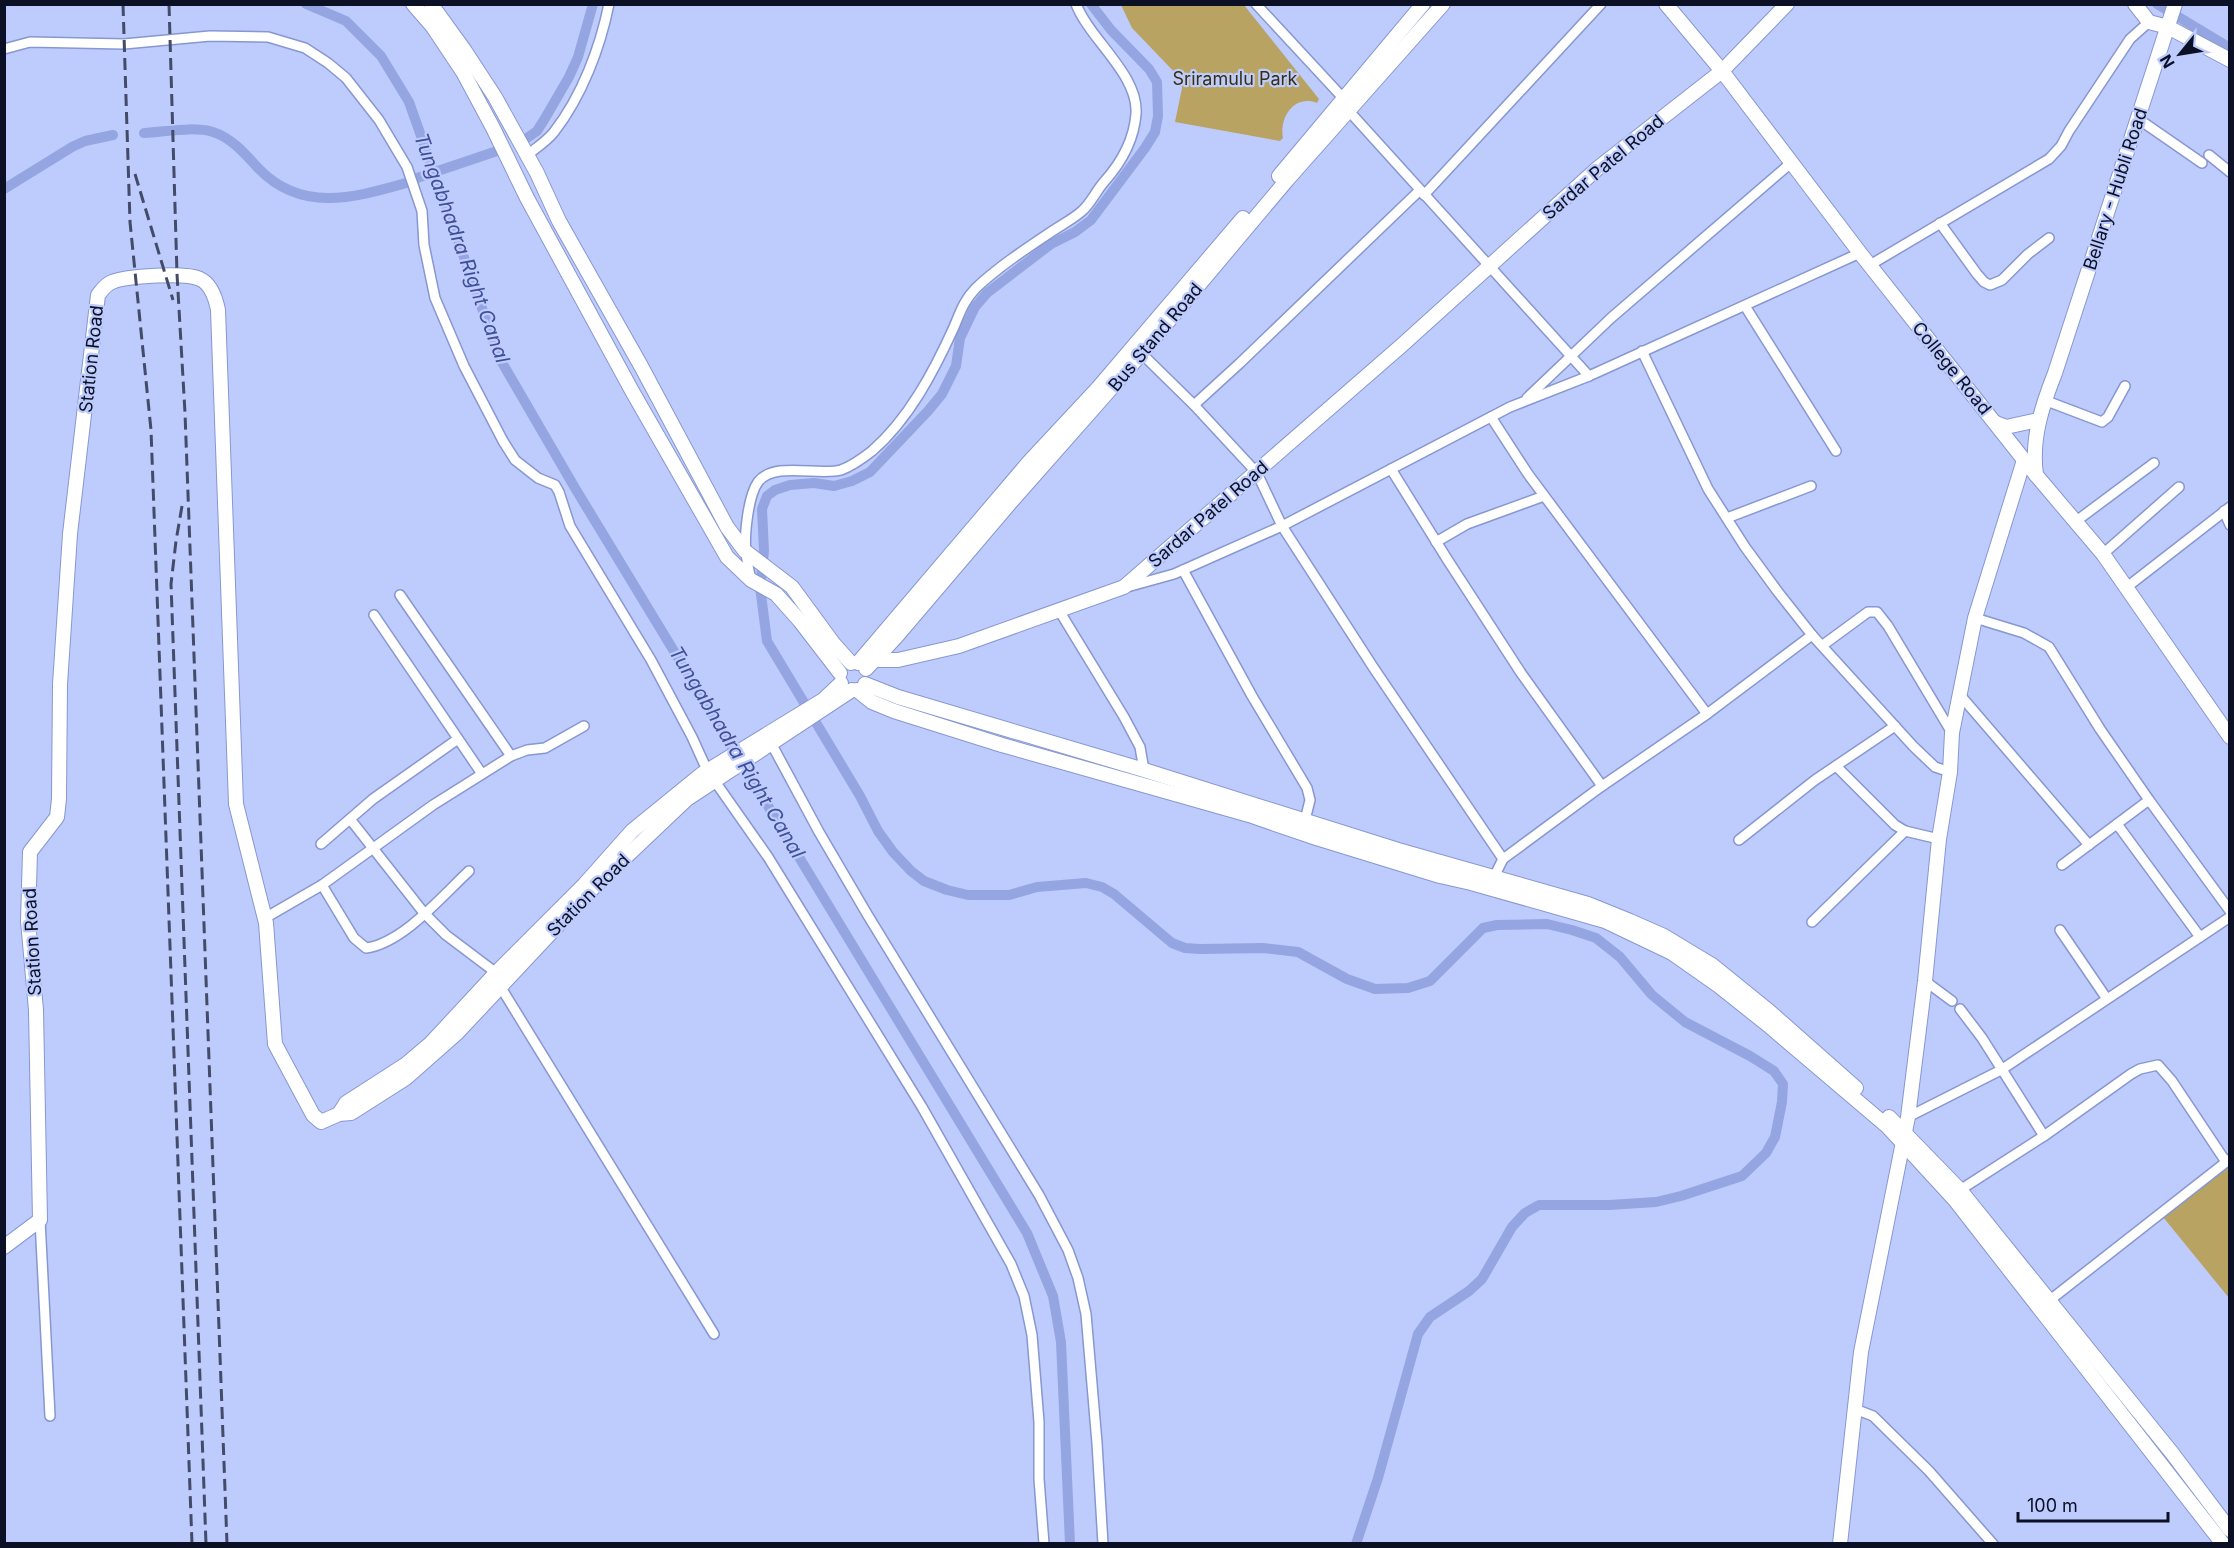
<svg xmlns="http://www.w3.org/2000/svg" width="2234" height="1548" viewBox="0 0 2234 1548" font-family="Inter,sans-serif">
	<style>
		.green { fill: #b8a363 }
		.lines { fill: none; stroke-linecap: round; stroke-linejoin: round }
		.canal { stroke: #94a5e1; stroke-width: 10 }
		.street-casing { stroke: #8797d0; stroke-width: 12 }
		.secondary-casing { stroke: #8797d0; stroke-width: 16 }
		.street { stroke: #fff; stroke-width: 9 }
		.secondary { stroke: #fff; stroke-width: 14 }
		.rail { stroke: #444b69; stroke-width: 3; stroke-dasharray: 12 6; stroke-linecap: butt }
		.labels { text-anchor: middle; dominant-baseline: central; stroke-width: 4.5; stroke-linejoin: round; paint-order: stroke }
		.park-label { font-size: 18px; fill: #372e0f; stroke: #beccfd }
		.street-label { font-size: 18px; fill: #0c1025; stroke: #beccfd }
		.water-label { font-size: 20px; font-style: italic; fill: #404f98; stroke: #beccfd }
	</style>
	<rect width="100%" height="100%" fill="#beccfd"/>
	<g class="green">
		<path d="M 1121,5 L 1244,5 L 1319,99 L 1317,103 C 1294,94 1279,118 1283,138 L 1280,141 L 1175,122 L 1182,88 L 1181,79 L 1132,28 Z"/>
		<polygon points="2229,1164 2229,1298 2163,1217"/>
	</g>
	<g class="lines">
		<g class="canal">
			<polyline points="306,4 346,21 381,56 409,102 500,359 575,488 1027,1233 1053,1296 1061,1342 1070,1544"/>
			<polyline points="1091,4 1111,30 1149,69 1157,82 1158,116 1155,132 1145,148 1091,220 1075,232 1051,244 987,293 975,307 960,338 956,366 942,394 928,411 870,472 852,481 834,486 814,483 790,485 775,490 767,496 762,509 764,551 760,587 767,641 860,796 878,831 893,852 911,871 924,881 947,890 968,895 1009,895 1037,887 1086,883 1102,887 1114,894 1172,943 1185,948 1200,949 1263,948 1298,952 1347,979 1375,989 1408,988 1430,981 1483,928 1497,925 1547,924 1572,930 1596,938 1620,957 1652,995 1685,1022 1750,1056 1774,1071 1783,1084 1782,1102 1775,1137 1766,1153 1742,1176 1681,1196 1656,1202 1609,1205 1539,1205 1525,1213 1512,1227 1482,1279 1469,1291 1430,1317 1418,1334 1378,1478 1356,1544"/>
			<polyline points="2157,4 2230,48"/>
			<path d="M 144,133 C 166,132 192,126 213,132 C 232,138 246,155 259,169 C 303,214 356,197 410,182"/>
			<polyline points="527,138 537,131 544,120 569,77 578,57 593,4"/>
			<polyline points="417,178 500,150"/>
			<polyline points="4,189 72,147 85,141 113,135"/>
		</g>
		<defs>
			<g id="street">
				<polyline points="1256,4 1344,99 1348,110 1589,376"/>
				<polyline points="4,49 30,42 124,44 210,36 268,37 305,48 328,63 346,78 379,120 407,167 422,211 424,245 435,298 464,366 503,441 515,460 538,478 555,485 559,492 570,526 651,660 692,737 707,770 768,857 922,1107 1011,1264 1024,1296 1032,1335 1039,1422 1039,1479 1044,1544"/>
				<polyline points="2137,118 2202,163"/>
				<polyline points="2209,155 2230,172"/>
				<path d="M 526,156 C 536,148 547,141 554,132 C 582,96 600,48 609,4"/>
				<polyline points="1424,195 1601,4"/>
				<polyline points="1940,223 1977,274 1984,282 1990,285 2002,280 2028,254 2049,238"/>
				<polyline points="1870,265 2049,159 2061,146 2069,131 2130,39 2149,22"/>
				<polyline points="1745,306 1836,451"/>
				<polyline points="1138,350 1194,405 1257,473 1282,526 1373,667 1503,859"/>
				<polyline points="1642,351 1708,489 1745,547 1778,592 1812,635 1913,746 1935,767 1950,772"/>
				<polyline points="1527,398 1611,318 1792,162"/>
				<polyline points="2044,400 2102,422 2108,417 2125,386"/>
				<polyline points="1194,405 1240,363 1420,190"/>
				<polyline points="1491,417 1528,474 1707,714"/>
				<polyline points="1391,469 1447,559 1521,673 1602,786"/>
				<polyline points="2224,511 2230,525"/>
				<polyline points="1727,518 1811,486"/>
				<polyline points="2075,522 2154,463"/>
				<polyline points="1436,542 1467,524 1544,496"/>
				<polyline points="2103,554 2179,487"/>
				<polyline points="1183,570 1252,696 1307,788 1310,800 1305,820"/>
				<path d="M 751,580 C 749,571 747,562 746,553 C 744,536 748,496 758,482 C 774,461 818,476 841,470 C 852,466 863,458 872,451 C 909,419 934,371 954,327 C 960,313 964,300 976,288 C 997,268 1024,250 1048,234 C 1059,226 1072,220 1082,211 C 1091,203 1096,191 1104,182 C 1121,163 1134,140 1136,114 C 1139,75 1090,40 1076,4"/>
				<polyline points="1127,587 1174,574 1282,526 1510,407 1589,376 1860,253"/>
				<polyline points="2127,587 2230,507"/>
				<polyline points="400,595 511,756"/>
				<polyline points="1060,612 1124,717 1140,747 1144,770"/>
				<polyline points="374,615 482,774"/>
				<polyline points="1975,618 2024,633 2049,647 2100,729 2149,800 2062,865"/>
				<polyline points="1823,645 1868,612 1877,612 1888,626 1952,733"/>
				<polyline points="1960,695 2089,845"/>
				<polyline points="771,743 819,832 867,914 1039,1195 1068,1250 1078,1278 1086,1314 1097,1443 1103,1544"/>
				<polyline points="1836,766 1895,825 1905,831 1939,839"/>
				<polyline points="2149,800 2230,911"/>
				<polyline points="350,819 424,913 446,935 499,975"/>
				<polyline points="2117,824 2200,937"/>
				<polyline points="1739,840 1815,780 1895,726"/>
				<polyline points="321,844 373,799 458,739"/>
				<polyline points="1494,877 1503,859 1602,786 1707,714 1812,635"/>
				<path d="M 322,885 L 354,938 L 366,948 C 403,943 442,896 469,871"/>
				<polyline points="265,918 322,885 433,805 511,756 527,750 545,748 584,726"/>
				<polyline points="1812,922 1905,831"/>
				<polyline points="2060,930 2107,999"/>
				<polyline points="1925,981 1952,1001"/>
				<polyline points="500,986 714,1334"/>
				<polyline points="1960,1009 1982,1038 2044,1136"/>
				<polyline points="1908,1117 2001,1070 2230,917"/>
				<polyline points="1960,1190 2044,1136 2131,1074 2140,1069 2158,1065 2172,1081 2226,1162"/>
				<polyline points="40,1220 50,1416"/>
				<polyline points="2045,1304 2230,1159"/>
				<polyline points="1855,1409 1873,1416 1929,1471 1993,1544"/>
			</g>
			<g id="secondary">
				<polyline points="413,4 433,27 463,72 493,128 527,198 632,391 727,557 751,580 776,594 800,621 840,673"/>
				<polyline points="431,4 465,51 495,97 537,173 559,221 641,366 727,527 745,551 792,587 833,643 851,663"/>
				<polyline points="1666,4 1722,71 1860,253 2036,475 2103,554 2230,737"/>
				<polyline points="2135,4 2149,22 2168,27 2230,60"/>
				<polyline points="1279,176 1423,4"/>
				<polyline points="1996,423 2006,427 2038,420"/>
				<path d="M 2036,475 C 2031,439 2042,406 2055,373 L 2175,4"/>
				<polyline points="874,660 898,660 959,646 1124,587 1401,346 1598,168 1722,71 1787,4"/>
				<polyline points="858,663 1029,462 1098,388 1243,218"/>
				<polyline points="866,669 896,637 1010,503 1129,368 1287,180 1443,4"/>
				<polyline points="865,684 898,697 1144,770 1398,850 1588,904 1630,921 1664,936 1712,965 1770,1012 1856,1088"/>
				<polyline points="857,690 872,702 894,711 1002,745 1249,815 1310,836 1440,876 1471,883 1605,921 1672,953 1719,986 1768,1025 1888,1127 1955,1200 2223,1544"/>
				<polyline points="339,1114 346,1103 405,1065 431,1043 496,973 584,885 632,831 702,774 823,700 841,683"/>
				<polyline points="1889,1117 1960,1190 2172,1453 2230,1530"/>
				<path d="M 4,1247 L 40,1220 L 36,1010 L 28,921 L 30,852 L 57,817 L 59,799 L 60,684 L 70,534 L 98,295 C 102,290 106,284 112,282 C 126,276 186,272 200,279 C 211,284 216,300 218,310 L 236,804 L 266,923 L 275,1044 L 313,1115 L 321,1122 L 339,1114 L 351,1113 L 406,1078 L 457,1033 L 591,890 L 687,799 L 852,690"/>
				<polyline points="1840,1544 1861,1352 1908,1117 1925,981 1939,839 1950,772 1952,733 1975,618 2024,460"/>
			</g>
		</defs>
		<use href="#street" class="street-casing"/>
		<use href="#secondary" class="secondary-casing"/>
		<use href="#street" class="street"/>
		<use href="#secondary" class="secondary"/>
		<g class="rail">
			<polyline points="123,4 130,222 151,430 192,1544"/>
			<polyline points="169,4 177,274 185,413 227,1544"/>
			<polyline points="135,174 173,300"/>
			<polyline points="182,506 176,541 171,584 206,1544"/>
		</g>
	</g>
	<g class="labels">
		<g class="park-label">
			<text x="1235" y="78">Sriramulu Park</text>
		</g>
		<g class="street-label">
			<text transform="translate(1603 167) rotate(-40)">Sardar Patel Road</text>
			<text transform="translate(2115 189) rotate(-72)">Bellary - Hubli Road</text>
			<text transform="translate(1155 337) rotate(-50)">Bus Stand Road</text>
			<text transform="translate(91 359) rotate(-84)">Station Road</text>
			<text transform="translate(1952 368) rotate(51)">College Road</text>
			<text transform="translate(1208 514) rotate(-41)">Sardar Patel Road</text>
			<text transform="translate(588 895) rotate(-45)">Station Road</text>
			<text transform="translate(32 942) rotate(-93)">Station Road</text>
		</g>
		<g class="water-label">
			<text transform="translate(462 248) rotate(70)">Tungabhadra Right Canal</text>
			<text transform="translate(737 752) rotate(59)">Tungabhadra Right Canal</text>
		</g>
	</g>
	<rect width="2234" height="1548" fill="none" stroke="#0c1025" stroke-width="12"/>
	<g transform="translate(2180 54) rotate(240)" stroke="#beccfd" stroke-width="4.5" paint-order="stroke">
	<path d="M0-4.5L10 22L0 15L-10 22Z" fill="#0c1025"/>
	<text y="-9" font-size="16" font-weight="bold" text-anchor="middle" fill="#0c1025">N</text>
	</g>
	<path d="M2018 1512v9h150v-9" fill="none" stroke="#0c1025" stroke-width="3"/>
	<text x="2027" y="1512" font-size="18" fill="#0c1025" stroke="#beccfd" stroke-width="4.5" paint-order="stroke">100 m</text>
</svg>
